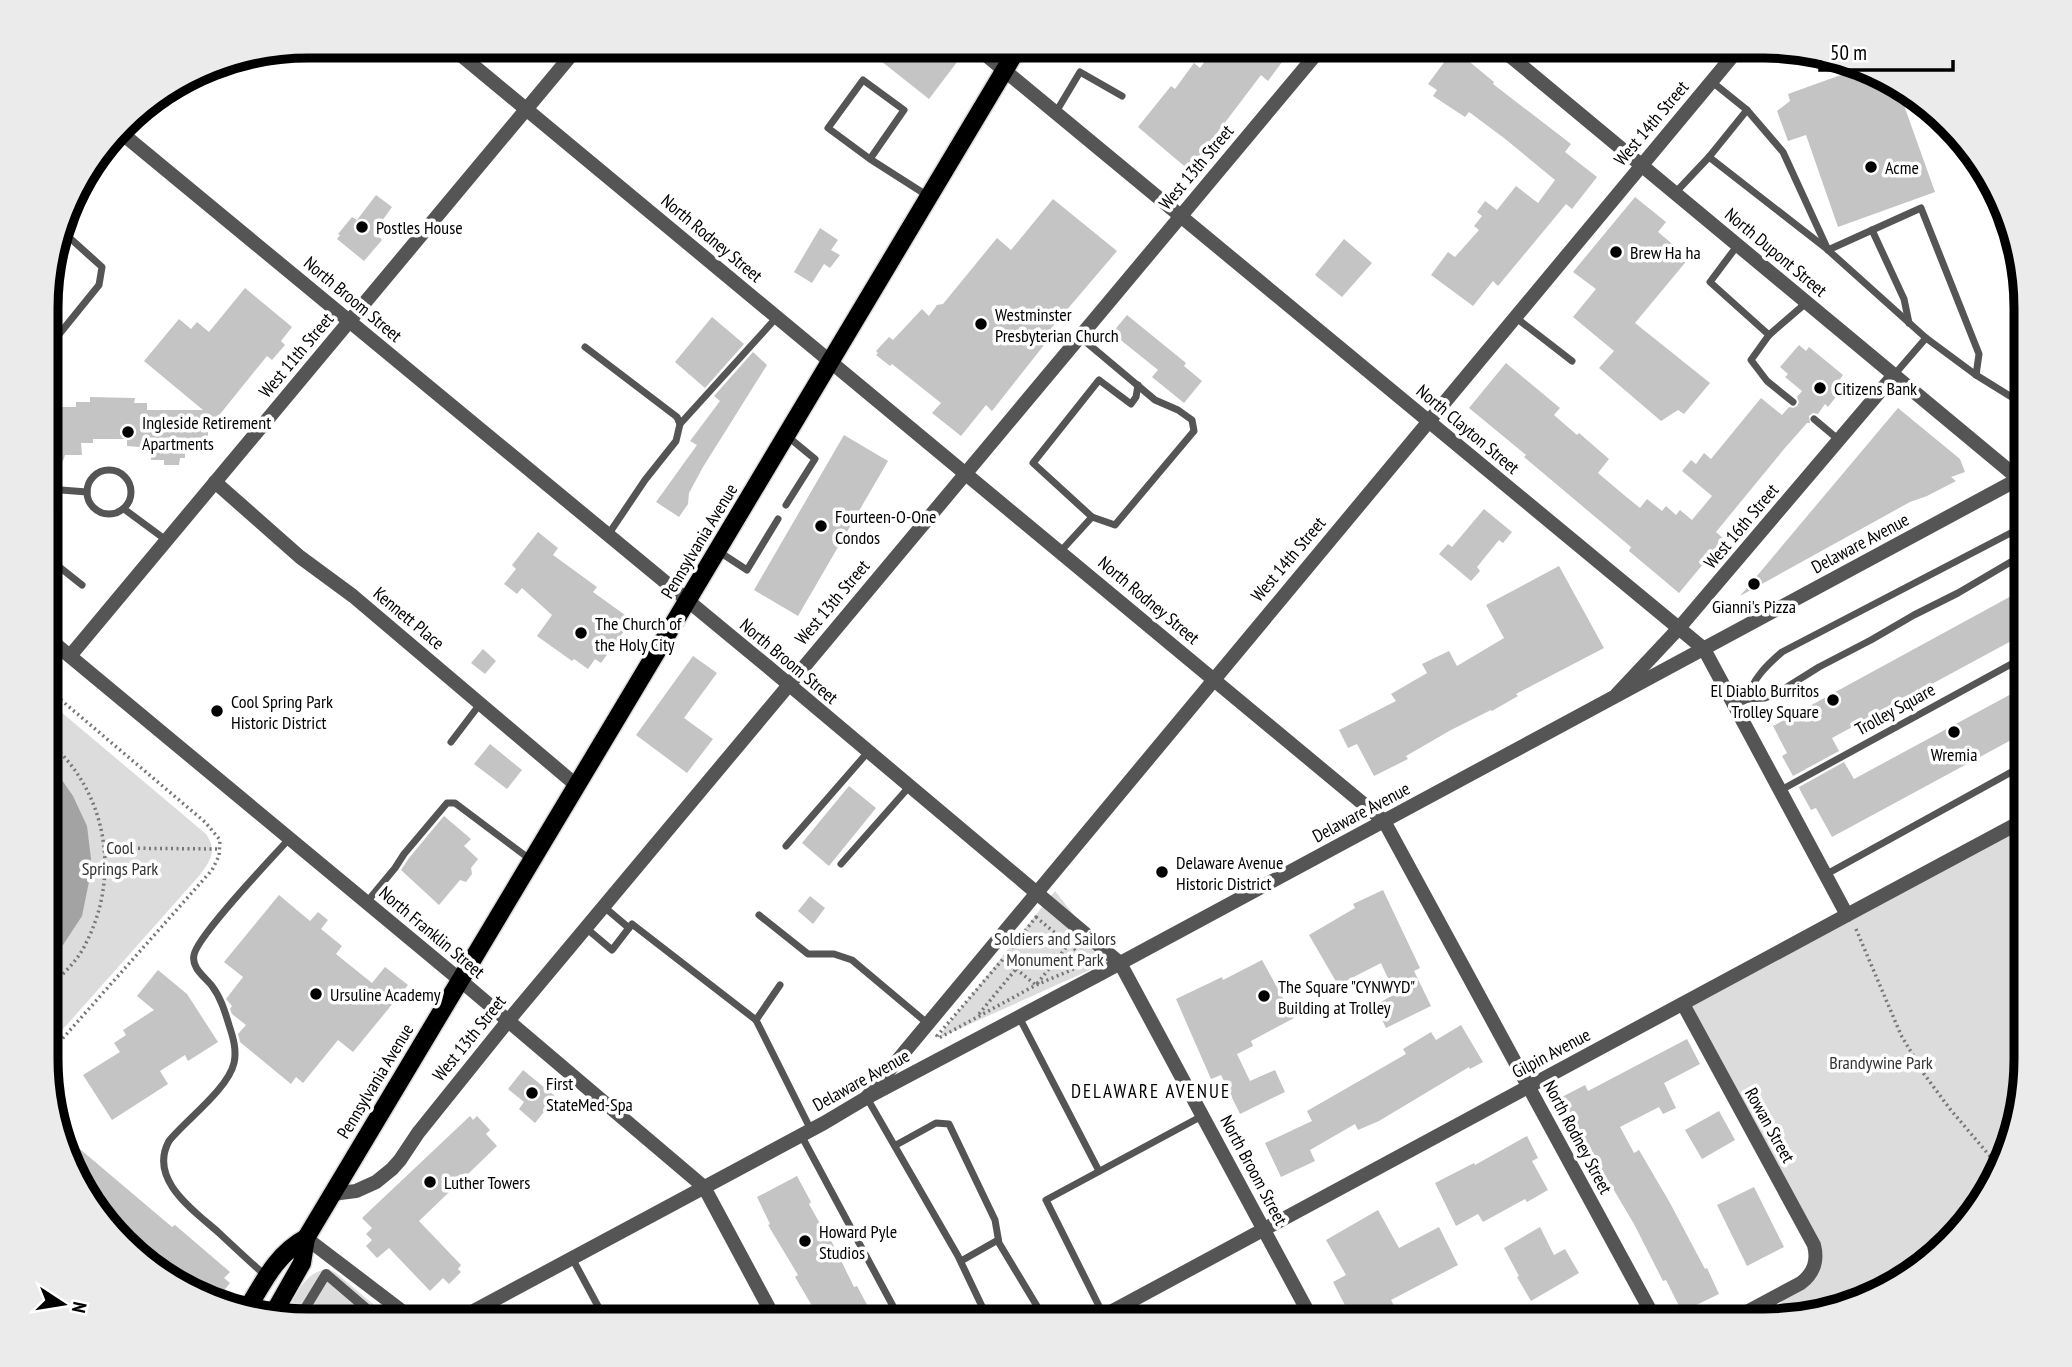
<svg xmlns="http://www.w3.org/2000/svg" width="2072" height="1367" viewBox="0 0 2072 1367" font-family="'PT Sans Narrow',sans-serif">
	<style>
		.green { fill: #dcdcdc }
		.water { fill: #a3a3a3 }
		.building { fill: #c4c4c4 }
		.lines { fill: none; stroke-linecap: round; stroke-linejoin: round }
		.primary-casing { stroke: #dbdbdb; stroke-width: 21 }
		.path { stroke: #777; stroke-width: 3.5; stroke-dasharray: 2 3.5; stroke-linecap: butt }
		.service { stroke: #555; stroke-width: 7 }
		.pedestrian { stroke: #555; stroke-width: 10 }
		.minor { stroke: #555; stroke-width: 14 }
		.tertiary { stroke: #555; stroke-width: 14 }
		.primary { stroke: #000; stroke-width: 18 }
		.poi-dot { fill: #000; stroke: #fff; stroke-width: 2.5 }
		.labels { text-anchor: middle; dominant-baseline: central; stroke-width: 7; stroke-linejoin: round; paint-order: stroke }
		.street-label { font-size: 18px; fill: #000; stroke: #fff }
		.poi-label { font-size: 18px; fill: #000; stroke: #fff; text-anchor: start }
		.park-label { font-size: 18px; fill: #333; stroke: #fff }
		.neighbourhood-label { font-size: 19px; letter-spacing: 2px; fill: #000; stroke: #fff }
		.rim { fill: none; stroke: #000; stroke-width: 9 }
	</style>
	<rect width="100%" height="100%" fill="#fff"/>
	<g class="green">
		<path d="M 48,701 L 206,834 C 218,851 210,861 199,876 L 48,1046 Z"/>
		<polygon points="2026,819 2026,1076 2013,1143 1982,1205 1895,1287 1789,1318 1778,1295 1801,1283 1817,1256 1683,1004"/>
		<polygon points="1055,891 1110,961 939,1038 945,1028"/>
		<path d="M 329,1269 L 336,1273 L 393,1321 L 308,1321 L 284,1318 C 296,1297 303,1271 329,1269 Z"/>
	</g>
	<polygon class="water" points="48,764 55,770 73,796 87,826 92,867 82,916 63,945 48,961"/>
	<g class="building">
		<polygon points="862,46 935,46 957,62 929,99"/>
		<polygon points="1216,46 1268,46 1285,58 1268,81 1261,75 1189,170 1138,127 1171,86 1175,89 1194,63 1200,68"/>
		<polygon points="1454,49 1494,82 1493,84 1571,144 1565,152 1597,177 1572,209 1566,204 1498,286 1493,281 1473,306 1431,275 1448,252 1455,257 1479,230 1474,226 1482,216 1477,212 1485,201 1497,210 1516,186 1538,203 1555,180 1504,138 1469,112 1465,117 1433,96 1437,90 1428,84"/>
		<polygon points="1863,67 1896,83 1935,192 1838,227 1806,135 1788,141 1777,111 1790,101 1788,94"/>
		<polygon points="376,195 392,207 379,225 383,229 378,235 382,240 364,261 337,239 340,235 338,234 352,217 357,220"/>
		<polygon points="1635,197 1666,222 1658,232 1689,258 1635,323 1710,383 1684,414 1678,410 1661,421 1599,368 1614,351 1573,317 1596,289 1573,272"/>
		<polygon points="1053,199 1117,251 1048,332 1052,335 992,411 986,405 961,436 932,413 941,403 892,364 890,366 876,355 878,353 876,351 889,337 893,340 922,309 929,316 937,305 943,304 997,238 1011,250"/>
		<polygon points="820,228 838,240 831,250 840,255 830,268 824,264 812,283 794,272"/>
		<polygon points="1344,239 1372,263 1342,297 1315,275"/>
		<polygon points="245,288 292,327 281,341 285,345 272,360 267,356 208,429 208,444 185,443 185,458 180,458 179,465 164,465 164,460 151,460 151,453 139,452 139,447 127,446 127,439 93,439 93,443 81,443 82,455 65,455 63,461 48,462 48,407 76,407 76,402 90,402 90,397 135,398 134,403 147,403 147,410 203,410 144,361 179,319 191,329 197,322 209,332"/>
		<polygon points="1127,315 1186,363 1184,366 1202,381 1184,403 1152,377 1158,370 1112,333"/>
		<polygon points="712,317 744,344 705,388 675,362"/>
		<polygon points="1799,345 1806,351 1809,347 1843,375 1840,379 1846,384 1828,407 1825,404 1818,414 1813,413 1809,416 1810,423 1807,423 1784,449 1716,532 1724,539 1679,593 1629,551 1631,547 1524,457 1526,455 1469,408 1506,363 1560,408 1554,415 1577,435 1579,433 1609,459 1598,473 1624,495 1640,508 1647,499 1662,511 1666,506 1676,515 1680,510 1692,520 1712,496 1682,471 1691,460 1696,464 1704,453 1711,459 1761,398 1782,415 1789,407 1793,408 1797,406 1799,402 1797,397 1802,391 1785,377 1788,374 1780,367"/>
		<polygon points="753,352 767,365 703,467 689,493 688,504 679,517 656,502 697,445 690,441 720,401 714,396"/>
		<polygon points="1898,408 1960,459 1965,472 1951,477 1956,481 1927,496 1910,502 1740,596"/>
		<polygon points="844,435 888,461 798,616 754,590"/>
		<polygon points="1484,509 1512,532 1503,543 1499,540 1477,567 1480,571 1471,581 1439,554 1448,544 1452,547"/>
		<polygon points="538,532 558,548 553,555 597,587 593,592 632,620 601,663 595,659 588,669 574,659 572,661 537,636 552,615 522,588 517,594 504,584 516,569 512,565"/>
		<polygon points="1559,566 1604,648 1516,694 1518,696 1492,711 1491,710 1451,730 1406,756 1408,759 1374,776 1357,744 1348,748 1339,730 1396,701 1391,694 1427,673 1422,664 1449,651 1457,666 1504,638 1486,605"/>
		<polygon points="2026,588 2026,633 1832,738 1839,751 1793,776 1782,756 1787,753 1773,726"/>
		<polygon points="483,649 496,661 485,674 471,663"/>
		<polygon points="693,656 717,673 684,718 713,739 687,773 636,735"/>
		<polygon points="2026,686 2026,732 1832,837 1816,808 1811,810 1800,790 1799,787 1844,762 1854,779"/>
		<polygon points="490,744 522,770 507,789 474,764"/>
		<polygon points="849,786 876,808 829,866 802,843"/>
		<polygon points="444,816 471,839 464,846 478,859 471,868 472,874 466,882 460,880 439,905 401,870 409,858"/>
		<polygon points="1383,890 1420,968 1414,971 1431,1006 1386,1028 1375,1005 1395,994 1381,963 1338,985 1309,935 1355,908 1353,904"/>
		<polygon points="279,895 310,921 318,912 328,920 321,929 342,946 336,954 372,983 385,967 408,985 353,1052 338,1040 303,1083 296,1077 291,1084 240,1042 238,1034 246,1025 232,1014 230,1009 232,1006 226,999 243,977 224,962"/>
		<polygon points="810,896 825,908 813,924 798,911"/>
		<polygon points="1262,960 1294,1018 1251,1041 1253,1046 1237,1054 1250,1081 1275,1070 1285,1092 1240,1114 1221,1075 1211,1079 1176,999 1222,977 1223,980"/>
		<polygon points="158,970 187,994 218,1042 188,1061 185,1055 160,1071 168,1084 112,1120 83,1075 120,1052 114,1043 126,1035 123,1030 154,1010 137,996"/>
		<polygon points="1461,1025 1483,1062 1470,1069 1469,1067 1379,1121 1358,1130 1355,1124 1310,1150 1315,1161 1281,1177 1265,1143 1312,1121 1307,1111 1406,1054 1403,1049 1431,1032 1436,1040"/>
		<polygon points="1687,1039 1700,1064 1664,1083 1676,1108 1663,1114 1659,1107 1620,1127 1634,1153 1639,1150 1670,1203 1705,1269 1707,1268 1719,1294 1682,1312 1666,1280 1663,1281 1634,1224 1602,1170 1599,1172 1560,1098 1585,1085 1588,1091"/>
		<polygon points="523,1070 556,1097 535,1123 519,1109 524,1102 508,1089"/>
		<polygon points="1719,1111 1735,1140 1702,1159 1685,1130"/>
		<polygon points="470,1116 473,1120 477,1116 490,1130 486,1134 497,1146 419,1221 461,1265 458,1269 461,1272 449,1284 443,1278 430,1291 389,1248 377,1258 366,1246 372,1240 366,1234 372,1228 362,1218"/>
		<polygon points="61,1133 172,1227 175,1225 230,1272 224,1278 230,1283 214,1303 178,1285 135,1248 81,1191"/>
		<polygon points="1527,1136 1538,1158 1532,1161 1548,1190 1527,1202 1525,1199 1483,1222 1478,1214 1456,1226 1435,1183 1474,1163 1475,1165"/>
		<polygon points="797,1176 811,1202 809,1204 823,1229 825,1228 854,1287 857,1286 872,1314 869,1315 872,1321 821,1321 795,1277 798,1275 768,1225 770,1224 757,1197"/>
		<polygon points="1754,1187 1784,1247 1747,1266 1717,1205"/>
		<polygon points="1378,1210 1399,1248 1439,1227 1458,1265 1391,1300 1402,1321 1353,1321 1333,1282 1346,1275 1326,1240"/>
		<polygon points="1540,1227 1554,1255 1565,1249 1579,1273 1531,1301 1517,1277 1519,1276 1504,1248"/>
	</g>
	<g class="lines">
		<defs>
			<g id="primary">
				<path d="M 246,1311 C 263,1283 276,1254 306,1238"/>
				<polyline points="272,1316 302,1263 306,1238 1019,46"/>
			</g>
		</defs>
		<use href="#primary" class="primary-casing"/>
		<g class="path">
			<polyline points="48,689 205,822 220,840 219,856 212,870 48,1055"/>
			<path d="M 48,741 C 107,791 121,875 86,943 C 78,961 62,975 48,988"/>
			<polyline points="105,848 220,849"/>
			<polygon points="1036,917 1090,962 1036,985 939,1038 937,1036 1003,959"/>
			<polyline points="1856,929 1901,1035 1924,1074 1950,1109 2000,1168"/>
			<polyline points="1016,969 1036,985 1069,944"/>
			<polyline points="979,1014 1016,969 1003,959"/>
			<polyline points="318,1314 323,1321"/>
		</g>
		<g class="service">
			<polyline points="1307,46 1317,53"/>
			<polyline points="1703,46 1726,63"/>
			<polyline points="1149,51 1152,46"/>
			<polyline points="1711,81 1747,110"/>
			<polyline points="1056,112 1080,72 1122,96"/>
			<polyline points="1709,157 1747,110 1783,152 1828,250"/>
			<polyline points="870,159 904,110 863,80 828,128 870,159 928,196"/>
			<polyline points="1675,193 1709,157 1827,249"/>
			<polyline points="1872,230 1904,299 1909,323"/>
			<polyline points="1737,246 1710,282 1769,335 1806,303"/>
			<polyline points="1515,317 1572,361"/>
			<polyline points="1769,335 1751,360 1767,381 1793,402"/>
			<polyline points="1926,338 1828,250 1921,208 1979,354 1976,375"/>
			<polyline points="585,347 677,417 680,424 676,441 645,480 608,535"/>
			<polyline points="48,348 99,285 102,267 61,230"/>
			<polyline points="1894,375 1926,338 1976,375 2026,406"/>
			<polyline points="1814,419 1839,440"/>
			<polyline points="680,424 777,317"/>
			<circle cx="109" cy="492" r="22"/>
			<polyline points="48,489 87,492"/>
			<polyline points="786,505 815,459 787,436"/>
			<polyline points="124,509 166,540"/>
			<polyline points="1092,517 1033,463 1099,380 1131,404 1136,397 1138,385"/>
			<polyline points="718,551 747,570 778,519"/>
			<polyline points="1060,552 1092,517 1115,525 1194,431 1192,420 1178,410 1155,400 1080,337"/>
			<polyline points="48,558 82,585"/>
			<path d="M 1748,699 C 1751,680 1768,664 1782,652 L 2026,525"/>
			<polyline points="1734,705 1748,699 1765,698 1779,692 1819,667 1871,640 1914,615 1958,593 2026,553"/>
			<polyline points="451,742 480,704"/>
			<polyline points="1781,790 2026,656"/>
			<polyline points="786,846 868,752"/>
			<polyline points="841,864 909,787"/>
			<polyline points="1825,875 2026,764"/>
			<polyline points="366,903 395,868 404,854 447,803 455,803 531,860"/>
			<polyline points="603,906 629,928"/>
			<polyline points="759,915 808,954 834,954 852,960 927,1023"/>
			<polyline points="586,928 612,950 632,924 756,1020 811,1130"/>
			<polyline points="1019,1017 1099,1171"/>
			<polyline points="756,1020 780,985"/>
			<polyline points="867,1098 958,1256 989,1321"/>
			<polyline points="801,1135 901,1321"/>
			<polyline points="896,1145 936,1123 949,1124 995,1220 999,1243 1046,1321"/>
			<polyline points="572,1258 606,1321"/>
			<polyline points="961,1261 998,1240"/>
			<path d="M 266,1276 C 250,1262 234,1247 218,1232 C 193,1210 148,1179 169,1141 C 186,1120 228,1089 234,1063 C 237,1050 233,1037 229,1025 C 225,1012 221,998 212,986 C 205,977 191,968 194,955 C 197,936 272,858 289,839"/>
			<polyline points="483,1306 491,1321"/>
			<polyline points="1104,1316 1046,1200 1202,1116"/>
		</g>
		<polyline class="pedestrian" points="298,1320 326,1274 381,1321"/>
		<g class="minor">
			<polyline points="450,46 1384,821 1656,1321"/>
			<polyline points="119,131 767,666 1120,963 1313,1321"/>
			<polyline points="215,482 300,557 353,596 576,785"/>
			<polyline points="48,638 460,980 704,1187 776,1321"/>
			<polyline points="70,656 579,46"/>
			<polyline points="1617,694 1679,628 1894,375"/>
			<path d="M 1683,1004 L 1814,1245 C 1818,1261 1814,1273 1801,1283 L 1730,1321"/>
			<polyline points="867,1097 1741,46"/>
			<polyline points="332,1194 356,1191 376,1182 392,1169 400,1160 418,1133 508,1021 1323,46"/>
			<polyline points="1094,1321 1847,915"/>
		</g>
		<g class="tertiary">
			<polyline points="975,46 1704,649 1847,915 2026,819"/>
			<polyline points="1498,46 2019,479 2026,492"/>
			<polyline points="306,1238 415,1321"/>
			<polyline points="455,1321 824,1123 866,1098 1100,974 2026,475"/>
		</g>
		<use href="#primary" class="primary"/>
	</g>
	<g class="poi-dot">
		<circle cx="1871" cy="167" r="7"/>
		<circle cx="362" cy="227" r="7"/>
		<circle cx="1616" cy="252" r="7"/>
		<circle cx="981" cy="324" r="7"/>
		<circle cx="1820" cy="388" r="7"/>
		<circle cx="128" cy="432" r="7"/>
		<circle cx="821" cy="526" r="7"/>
		<circle cx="1754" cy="584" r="7"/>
		<circle cx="581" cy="633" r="7"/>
		<circle cx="1833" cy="700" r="7"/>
		<circle cx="217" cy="711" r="7"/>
		<circle cx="1954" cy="732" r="7"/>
		<circle cx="1162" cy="872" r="7"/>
		<circle cx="316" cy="994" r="7"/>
		<circle cx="1264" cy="996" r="7"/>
		<circle cx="532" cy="1093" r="7"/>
		<circle cx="430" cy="1182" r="7"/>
		<circle cx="805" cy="1241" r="7"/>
	</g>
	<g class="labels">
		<g class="street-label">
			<text transform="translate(1651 123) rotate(-50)">West 14th Street</text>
			<text transform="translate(1196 167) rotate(-50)">West 13th Street</text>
			<text transform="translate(712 238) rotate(40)">North Rodney Street</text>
			<text transform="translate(1776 252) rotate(40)">North Dupont Street</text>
			<text transform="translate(353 299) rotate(40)">North Broom Street</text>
			<text transform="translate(296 355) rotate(-50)">West 11th Street</text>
			<text transform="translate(1468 429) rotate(40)">North Clayton Street</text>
			<text transform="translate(1741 526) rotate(-50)">West 16th Street</text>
			<text transform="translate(699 541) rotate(-59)">Pennsylvania Avenue</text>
			<text transform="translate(1860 543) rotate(-28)">Delaware Avenue</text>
			<text transform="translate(1288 559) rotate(-50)">West 14th Street</text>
			<text transform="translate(1149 600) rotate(40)">North Rodney Street</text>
			<text transform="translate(832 602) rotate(-50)">West 13th Street</text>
			<text transform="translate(409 618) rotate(40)">Kennett Place</text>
			<text transform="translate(789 661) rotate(40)">North Broom Street</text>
			<text transform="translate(1895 709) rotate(-29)">Trolley Square</text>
			<text transform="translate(1361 812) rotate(-28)">Delaware Avenue</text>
			<text transform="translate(432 932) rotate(40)">North Franklin Street</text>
			<text transform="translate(469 1038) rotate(-51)">West 13th Street</text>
			<text transform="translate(1551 1053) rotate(-28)">Gilpin Avenue</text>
			<text transform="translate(861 1080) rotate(-29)">Delaware Avenue</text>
			<text transform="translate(375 1081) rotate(-59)">Pennsylvania Avenue</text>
			<text transform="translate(1770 1125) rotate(61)">Rowan Street</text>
			<text transform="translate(1578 1137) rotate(62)">North Rodney Street</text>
			<text transform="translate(1254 1170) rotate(62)">North Broom Street</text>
		</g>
		<g class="poi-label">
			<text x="1885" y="167">Acme</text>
			<text x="376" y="227">Postles House</text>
			<text x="1630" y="252">Brew Ha ha</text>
			<text x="995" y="314">Westminster<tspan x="995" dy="21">Presbyterian Church</tspan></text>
			<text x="1834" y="388">Citizens Bank</text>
			<text x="142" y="422">Ingleside Retirement<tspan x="142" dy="21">Apartments</tspan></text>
			<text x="835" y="516">Fourteen-O-One<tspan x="835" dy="21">Condos</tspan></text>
			<text x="1754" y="606" text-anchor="middle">Gianni's Pizza</text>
			<text x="595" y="623">The Church of<tspan x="595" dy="21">the Holy City</tspan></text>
			<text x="1819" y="690" text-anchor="end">El Diablo Burritos<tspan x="1819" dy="21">Trolley Square</tspan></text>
			<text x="231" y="701">Cool Spring Park<tspan x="231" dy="21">Historic District</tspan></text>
			<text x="1954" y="754" text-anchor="middle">Wremia</text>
			<text x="1176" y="862">Delaware Avenue<tspan x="1176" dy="21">Historic District</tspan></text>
			<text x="1278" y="986">The Square "CYNWYD"<tspan x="1278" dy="21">Building at Trolley</tspan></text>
			<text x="330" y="994">Ursuline Academy</text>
			<text x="546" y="1083">First<tspan x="546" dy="21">StateMed-Spa</tspan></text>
			<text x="444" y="1182">Luther Towers</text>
			<text x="819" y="1231">Howard Pyle<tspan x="819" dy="21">Studios</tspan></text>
		</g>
		<g class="park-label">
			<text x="120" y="847">Cool<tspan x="120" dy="21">Springs Park</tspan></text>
			<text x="1055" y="938">Soldiers and Sailors<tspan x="1055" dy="21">Monument Park</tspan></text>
			<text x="1881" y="1062">Brandywine Park</text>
		</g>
		<g class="neighbourhood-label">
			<text x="1151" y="1091">DELAWARE AVENUE</text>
		</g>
	</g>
	<path d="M0 0H2072V1367H0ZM308 58H1764A250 250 0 0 1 2014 308V1059A250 250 0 0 1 1764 1309H308A250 250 0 0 1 58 1059V308A250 250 0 0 1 308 58Z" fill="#ebebeb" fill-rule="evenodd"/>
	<path class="rim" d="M308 58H1764A250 250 0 0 1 2014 308V1059A250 250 0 0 1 1764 1309H308A250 250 0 0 1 58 1059V308A250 250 0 0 1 308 58Z"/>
	<g transform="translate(63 1304) rotate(102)" stroke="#ffffff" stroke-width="5" paint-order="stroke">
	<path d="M0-5L12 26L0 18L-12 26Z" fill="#000000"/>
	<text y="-10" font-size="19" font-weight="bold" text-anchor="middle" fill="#000000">N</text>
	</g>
	<path d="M1820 60v10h133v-10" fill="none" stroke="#000000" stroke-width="3.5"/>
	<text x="1830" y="60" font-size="21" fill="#000000" stroke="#ffffff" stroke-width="5" paint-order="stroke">50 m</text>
</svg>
